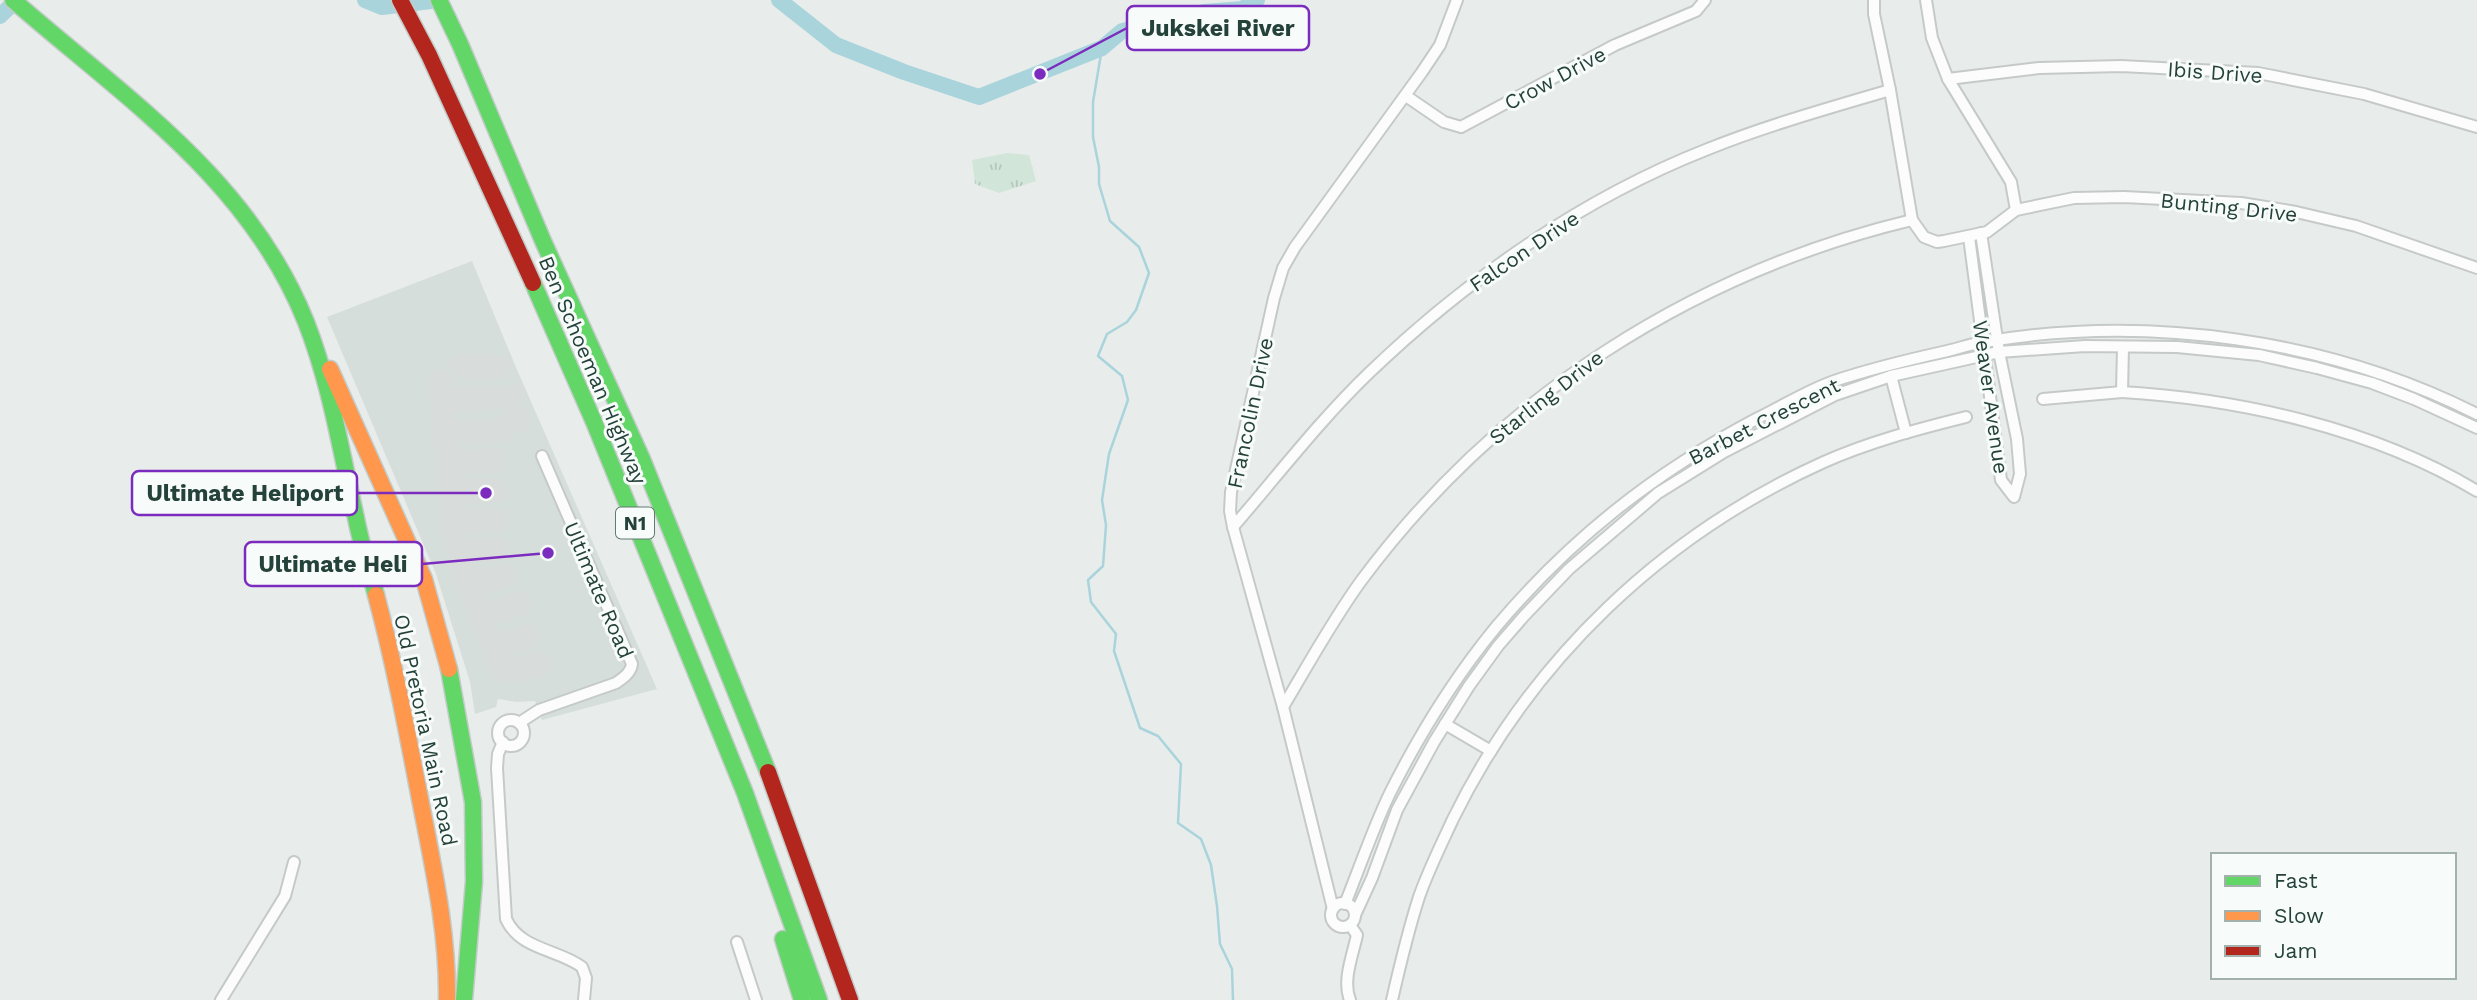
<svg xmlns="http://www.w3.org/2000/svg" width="2477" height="1000" viewBox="0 0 2477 1000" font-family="'Work Sans',sans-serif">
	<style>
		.built { fill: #d6dedb }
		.grass { fill: url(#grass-tufts) }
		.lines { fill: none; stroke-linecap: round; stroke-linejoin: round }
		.stream { stroke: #a9d4db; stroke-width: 2.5 }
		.river { stroke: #a9d4db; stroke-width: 16 }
		.taxiway { stroke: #d8dddc; stroke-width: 24 }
		.street-casing { stroke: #c5cac8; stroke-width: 14 }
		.fast-casing { stroke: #c3cbc8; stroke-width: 19 }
		.slow-casing { stroke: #c3cbc8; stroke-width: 19 }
		.jam-casing { stroke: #c3cbc8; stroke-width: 19 }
		.street { stroke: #fcfcfc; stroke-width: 10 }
		.fast { stroke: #63d668; stroke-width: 16 }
		.slow { stroke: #ff974d; stroke-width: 16 }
		.jam { stroke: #b3261e; stroke-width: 16 }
		.labels { text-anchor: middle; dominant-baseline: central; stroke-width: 6; stroke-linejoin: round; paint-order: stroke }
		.shield { fill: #f7fbf9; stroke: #637a73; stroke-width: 2 }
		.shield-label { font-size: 19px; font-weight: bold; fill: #24423a }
		.street-label { font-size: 21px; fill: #24423a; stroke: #f7fbf9 }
		.leader { fill: none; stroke: #7b2cbf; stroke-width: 2.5 }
		.callout-dot { fill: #7b2cbf; stroke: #f7fbf9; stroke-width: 2.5 }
		.callout { fill: #f7fbf9; stroke: #7b2cbf; stroke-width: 2.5 }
		.callout-label { font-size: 23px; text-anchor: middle; font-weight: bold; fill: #24423a }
	</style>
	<defs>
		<pattern id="grass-tufts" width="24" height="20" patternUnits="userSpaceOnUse" patternTransform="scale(1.75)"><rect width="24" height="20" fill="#d1e6d8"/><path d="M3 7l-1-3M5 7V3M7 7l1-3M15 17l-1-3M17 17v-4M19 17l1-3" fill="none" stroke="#b3c6ba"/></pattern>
	</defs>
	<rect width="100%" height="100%" fill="#e8edeb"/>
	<polygon class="built" points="472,261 515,365 657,689 542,720 535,701 516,702 498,699 496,707 475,714 470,682 436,574 327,317"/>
	<polygon class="grass" points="1007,153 1029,155 1036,181 999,193 975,184 972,160"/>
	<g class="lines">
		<polyline class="stream" points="1102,48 1093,102 1093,137 1099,167 1099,184 1110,221 1139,247 1149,273 1136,310 1127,322 1107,334 1098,356 1122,376 1128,400 1109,454 1102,500 1106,525 1103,566 1088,580 1091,602 1116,634 1114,651 1140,728 1158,736 1181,764 1178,823 1201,839 1211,865 1217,906 1220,944 1232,969 1233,1000"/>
		<g class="river">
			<polyline points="365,0 382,7 439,0"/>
			<polyline points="779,0 836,45 904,72 979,97 1102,48 1122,31 1204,12 1242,9 1257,0"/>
			<polyline points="0,16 17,0"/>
		</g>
		<g class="taxiway">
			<polyline points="461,366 499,367"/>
			<polyline points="440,382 458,558 502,668 512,672 540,663"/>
			<polyline points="440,390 446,397 453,399 512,397"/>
			<polyline points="444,422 448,429 457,432 497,431 518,420"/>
			<path d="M 446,449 C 453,468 477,461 493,460"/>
			<path d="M 450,480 C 458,497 479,490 495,490"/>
			<path d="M 453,511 C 462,526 481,520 496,520"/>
			<path d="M 456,539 C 463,556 482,550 497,549"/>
			<path d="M 464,575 C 475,590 491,580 505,575"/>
			<path d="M 477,607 C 489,620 505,609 520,604"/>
			<path d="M 489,638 C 500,650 516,640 529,636"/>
		</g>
		<defs>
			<g id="street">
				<polyline points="1874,0 1874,14 1890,90 1912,220 1924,237 1937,242 1944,241 1987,232 2016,210 2011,182 1948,79 1932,38 1926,0"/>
				<polyline points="1948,79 2039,68 2121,66 2258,73 2364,94 2477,127"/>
				<polyline points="1406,96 1444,122 1461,127 1615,45 1696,11 1705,0"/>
				<polyline points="2016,210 2074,198 2124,197 2241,203 2296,212 2356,226 2477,268"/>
				<polyline points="1969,237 2001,480 2014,497 2020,474 2017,439 1999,352 1981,233"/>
				<path d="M 2123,347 L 2122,392 C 2241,399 2374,429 2477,491"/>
				<polyline points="1891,376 1906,433"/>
				<polyline points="2043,399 2122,392"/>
				<path d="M 1233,527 C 1278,475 1320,420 1370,372 C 1467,279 1583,198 1708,149 C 1768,125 1829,108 1890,90"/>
				<path d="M 1283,707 C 1308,665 1332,621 1361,581 C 1497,398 1691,273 1912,220"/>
				<circle cx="511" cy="733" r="13"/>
				<path d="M 519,723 L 539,710 L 616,683 C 623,678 631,673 632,664 L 542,456"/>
				<polyline points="1445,724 1491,751"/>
				<path d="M 503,742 L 498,754 L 497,768 L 506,919 C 520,950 558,949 582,967 L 586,978 L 584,1000"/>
				<circle cx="1343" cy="915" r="12"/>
				<path d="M 1345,904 C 1360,867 1373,828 1390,793 C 1419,735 1455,677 1496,627 C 1571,538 1655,472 1758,418 C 1783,406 1808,390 1834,381 C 1870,369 1907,360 1943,352 C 1957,349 1970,344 1984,342 C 2148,314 2328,339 2477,414"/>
				<polyline points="1333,909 1283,707 1233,527 1230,511 1231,492 1274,298 1283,268 1295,247 1422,72 1440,45 1457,0"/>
				<polyline points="1355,915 1372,878 1397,810 1434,742 1469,686 1498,646 1524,616 1569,569 1658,493 1724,452 1835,395 1891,376 1999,352 2085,346 2177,347 2259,355 2317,368 2372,383 2414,399 2477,428"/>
				<polyline points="737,942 756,1000"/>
				<polyline points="221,1000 285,896 294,862"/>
				<path d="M 1350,1000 C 1342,981 1353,954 1357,935 L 1350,925"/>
				<path d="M 1392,1000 C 1400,965 1408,931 1419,897 C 1428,871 1441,845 1453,819 C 1531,660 1662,535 1824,462 C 1869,442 1918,429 1966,417"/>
			</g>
			<g id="fast">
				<path d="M 13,0 C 125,98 249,179 306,322 C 331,386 341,452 356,518 C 361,544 369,569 376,595"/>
				<polyline points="439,0 460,44 543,241 642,459 768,772"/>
				<polyline points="533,283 594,422 745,793 819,1000"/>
				<polyline points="449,669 473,802 474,882 464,1000"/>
				<polyline points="783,939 802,1000"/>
			</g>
			<g id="slow">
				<polyline points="330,369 424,579 449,669"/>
				<path d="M 376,595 C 394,662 407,731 420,799 C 433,866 448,932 447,1000"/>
			</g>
			<g id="jam">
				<polyline points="400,0 429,55 533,283"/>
				<polyline points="768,772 850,1000"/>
			</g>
		</defs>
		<use href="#street" class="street-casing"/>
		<use href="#fast" class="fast-casing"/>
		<use href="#slow" class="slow-casing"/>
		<use href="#jam" class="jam-casing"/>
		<use href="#street" class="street"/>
		<use href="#fast" class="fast"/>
		<use href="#slow" class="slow"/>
		<use href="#jam" class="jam"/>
	</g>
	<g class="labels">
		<rect class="shield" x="616" y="507.5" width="38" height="31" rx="5"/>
		<g class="shield-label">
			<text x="635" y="523">N1</text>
		</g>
		<g class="street-label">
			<text transform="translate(2215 72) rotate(4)">Ibis Drive</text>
			<text transform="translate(1555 78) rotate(-28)">Crow Drive</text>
			<text transform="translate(2229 207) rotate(6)">Bunting Drive</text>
			<text transform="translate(1524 251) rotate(-34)">Falcon Drive</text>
			<text transform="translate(593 370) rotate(67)">Ben Schoeman Highway</text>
			<text transform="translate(1546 397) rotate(-38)">Starling Drive</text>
			<text transform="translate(1991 397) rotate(82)">Weaver Avenue</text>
			<text transform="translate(1250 413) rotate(-78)">Francolin Drive</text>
			<text transform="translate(1764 421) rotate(-27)">Barbet Crescent</text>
			<text transform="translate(599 590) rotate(67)">Ultimate Road</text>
			<text transform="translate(426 730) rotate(78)">Old Pretoria Main Road</text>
		</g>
	</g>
	<path class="leader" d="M1040 74L1127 28M486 493L357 493M548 553L422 564"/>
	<g class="callout-dot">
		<circle cx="1040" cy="74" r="7"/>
		<circle cx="486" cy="493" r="7"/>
		<circle cx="548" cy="553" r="7"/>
	</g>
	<g class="callout">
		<rect x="1127" y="6" width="182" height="44" rx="7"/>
		<rect x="132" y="471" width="225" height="44" rx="7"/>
		<rect x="245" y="542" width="177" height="44" rx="7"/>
	</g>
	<g class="callout-label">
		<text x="1218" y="36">Jukskei River</text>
		<text x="245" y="501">Ultimate Heliport</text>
		<text x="333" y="572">Ultimate Heli</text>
	</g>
	<rect x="2211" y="853" width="245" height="126" fill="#f7fbf9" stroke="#a3b1ad" stroke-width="2"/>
	<rect x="2225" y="876" width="35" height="10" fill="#63d668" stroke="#a3b1ad" stroke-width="2"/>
	<text x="2274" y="888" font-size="21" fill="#24423a">Fast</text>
	<rect x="2225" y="911" width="35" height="10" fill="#ff974d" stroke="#a3b1ad" stroke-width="2"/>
	<text x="2274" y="923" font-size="21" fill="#24423a">Slow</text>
	<rect x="2225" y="946" width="35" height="10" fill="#b3261e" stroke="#a3b1ad" stroke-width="2"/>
	<text x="2274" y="958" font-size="21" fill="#24423a">Jam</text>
</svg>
